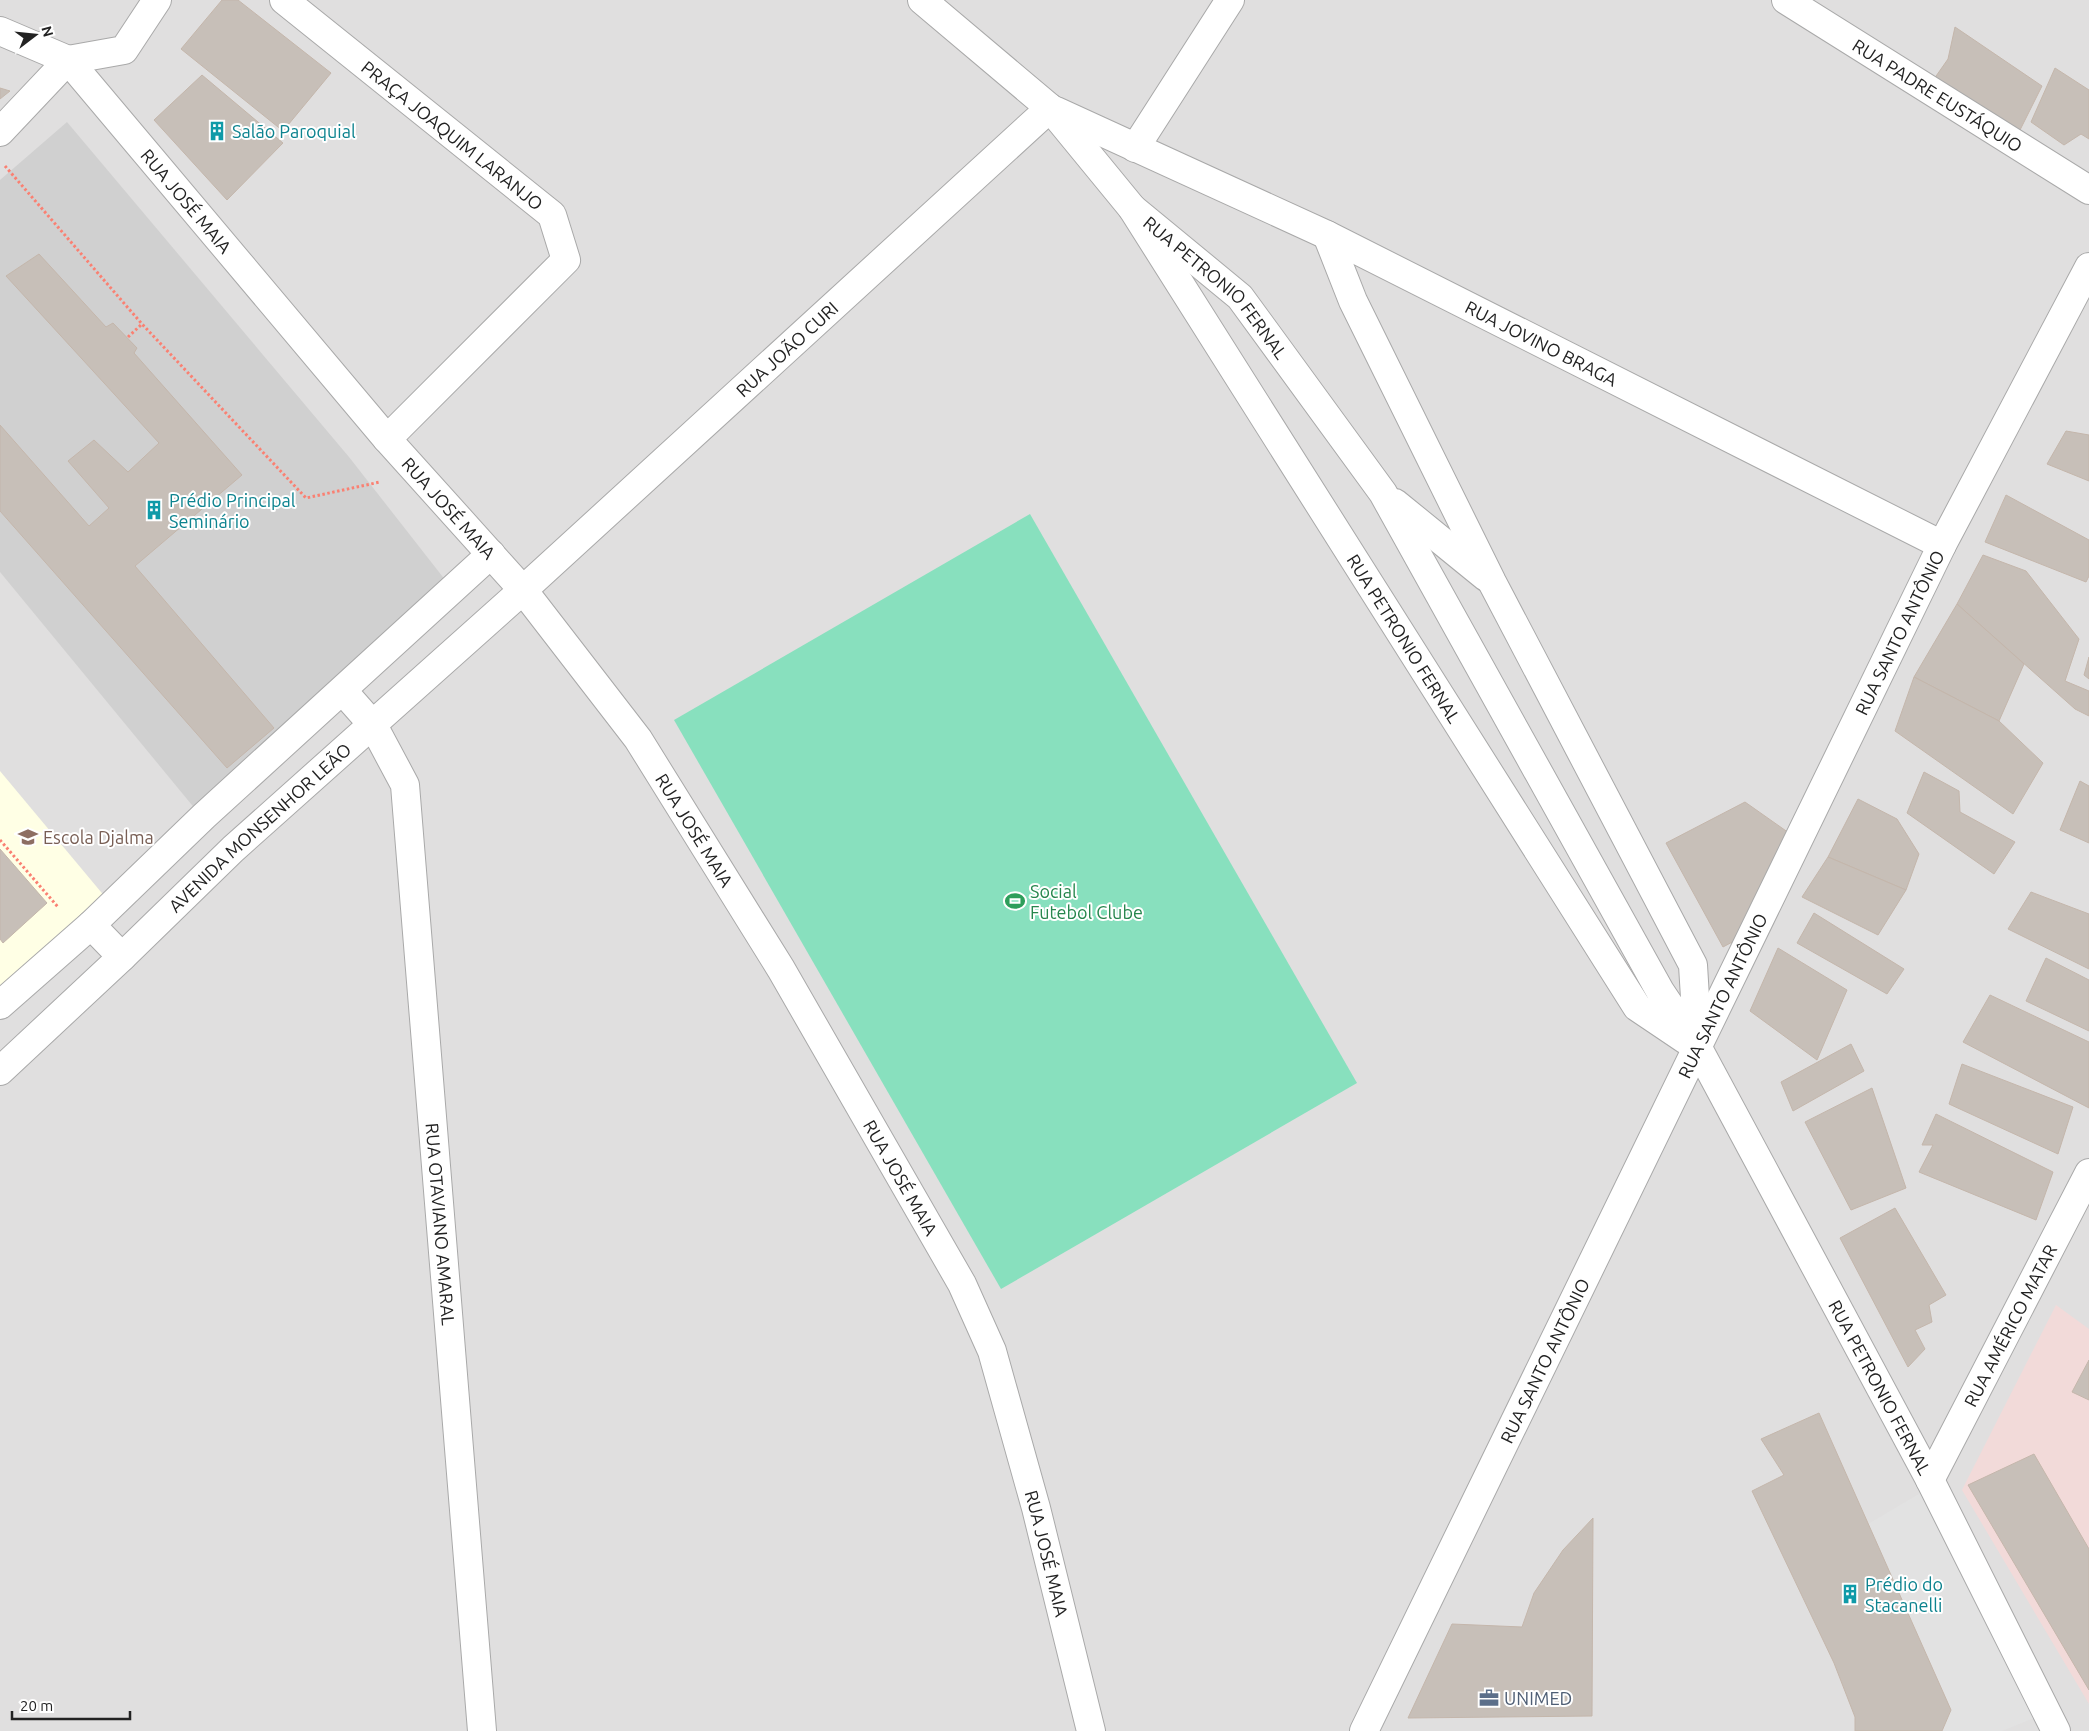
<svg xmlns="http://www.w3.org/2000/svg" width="2089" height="1731" viewBox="0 0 2089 1731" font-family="Ubuntu,sans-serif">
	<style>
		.residential { fill: #e0dfdf }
		.commercial { fill: #f2dad9 }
		.education { fill: #ffffe5 }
		.religious { fill: #d0d0d0 }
		.pitch { fill: #88e0be }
		.parking { fill: #e2e2e2 }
		.building { fill: #c7bfb8; stroke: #c4b6ab }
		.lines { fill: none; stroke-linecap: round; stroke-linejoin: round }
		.minor-casing { stroke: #a9a9a9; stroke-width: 30 }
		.path { stroke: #fa8072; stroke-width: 3; stroke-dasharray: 2.5 2.5; stroke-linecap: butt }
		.minor { stroke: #fff; stroke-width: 28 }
		.labels { text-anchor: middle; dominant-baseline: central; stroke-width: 4; stroke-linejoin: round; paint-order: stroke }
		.street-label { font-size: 18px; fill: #222; stroke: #fff }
		.culture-label { font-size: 18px; fill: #0d838f; stroke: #fff; text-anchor: start }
		.education-label { font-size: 18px; fill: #785e54; stroke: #fff; text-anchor: start }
		.leisure-label { font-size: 18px; fill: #27864d; stroke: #fff; text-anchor: start }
		.service-label { font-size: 18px; fill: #4e5e75; stroke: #fff; text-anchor: start }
	</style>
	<rect width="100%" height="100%" fill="#f2efe9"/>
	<rect class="residential" x="0" y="0" width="2089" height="1731"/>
	<polygon class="commercial" points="2056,1305 2089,1329 2089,1704 1962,1490"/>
	<polygon class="education" points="0,771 111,904 0,1005"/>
	<polygon class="religious" points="67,122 349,457 446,581 196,810 0,572 0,180"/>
	<polygon class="pitch" points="1030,514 1357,1083 1001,1289 674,720"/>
	<polygon class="parking" points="1924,1491 2039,1716 2002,1731 1942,1731 1951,1709 1868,1524"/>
	<g class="building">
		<polygon points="222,0 238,0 331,73 283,131 181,49"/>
		<polygon points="1955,27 2042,86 2020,130 1934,79 1948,59"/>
		<polygon points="2055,68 2089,90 2089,139 2081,134 2064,145 2031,122"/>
		<polygon points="202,75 283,143 227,200 154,120"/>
		<polygon points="0,88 10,91 0,99"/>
		<polygon points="39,254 106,327 113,323 137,348 134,353 242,475 135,566 274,728 227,768 0,511 0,425 89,526 109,508 68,461 94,440 128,472 159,443 6,276"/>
		<polygon points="2066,431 2089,435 2089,481 2047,464"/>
		<polygon points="2006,495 2089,540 2089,576 2086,582 1985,542"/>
		<polygon points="1983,555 2026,571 2079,639 2065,681 2089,691 2089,716 2075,709 1957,604"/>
		<polygon points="1957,604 2024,664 1999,721 1914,677"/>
		<polygon points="2089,657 2089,679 2084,675"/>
		<polygon points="1914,677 1999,721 2043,763 2013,814 1895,731"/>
		<polygon points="1924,772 1959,791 1960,812 2015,842 1994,874 1907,813"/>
		<polygon points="2080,781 2089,786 2089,843 2060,830"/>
		<polygon points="1858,799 1897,819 1919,854 1906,890 1828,857"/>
		<polygon points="1745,802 1789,833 1736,940 1723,947 1666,843"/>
		<polygon points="0,849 47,903 3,943 0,939"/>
		<polygon points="1828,857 1906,890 1878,935 1802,897"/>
		<polygon points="2031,892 2089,914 2089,969 2008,929"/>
		<polygon points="1814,913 1904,969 1887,994 1797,943"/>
		<polygon points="1778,948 1847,990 1817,1060 1750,1011"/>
		<polygon points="2046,958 2089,980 2089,1031 2026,1001"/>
		<polygon points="1990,995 2089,1042 2089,1108 1963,1042"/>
		<polygon points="1851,1044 1864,1071 1793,1111 1781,1082"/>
		<polygon points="1962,1064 2073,1107 2058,1154 1949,1104"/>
		<polygon points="1872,1088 1906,1188 1851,1210 1805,1122"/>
		<polygon points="1936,1114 2053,1172 2036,1220 1919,1172 1933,1145 1922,1145"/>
		<polygon points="1895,1208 1946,1295 1929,1305 1932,1322 1915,1330 1925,1349 1908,1367 1840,1238"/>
		<polygon points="2089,1360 2089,1400 2072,1392"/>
		<polygon points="1819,1413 1951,1710 1942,1731 1855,1731 1855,1717 1834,1663 1752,1491 1784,1475 1761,1439"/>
		<polygon points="2034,1454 2089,1549 2089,1690 1968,1485"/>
		<polygon points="1593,1518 1592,1716 1408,1718 1452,1624 1522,1627 1534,1593 1563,1550"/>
	</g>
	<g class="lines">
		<defs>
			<g id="minor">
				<path id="s1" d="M 284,0 L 552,215 L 566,260 L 387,439"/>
				<path id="s2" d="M 922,0 L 1050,108 L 1132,208 L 1637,1007 L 1686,1040"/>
				<path id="s3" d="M 1786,0 L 2089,190"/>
				<path id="s4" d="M 0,31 L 68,60 L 387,439 L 523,590 L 638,739 L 781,969 L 962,1284 L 992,1351 L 1036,1508 L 1091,1731"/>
				<path id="s5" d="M 1056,111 L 1327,235 L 1942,545"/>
				<polyline points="0,132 68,60 124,50 157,0"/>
				<polyline points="1135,148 1230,0"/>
				<path id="s6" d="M 1132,208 L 1240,297 L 1383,493 L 1660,991 L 1698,1048 L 1930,1480 L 2056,1731"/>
				<polyline points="1327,235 1353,301 1492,582 1693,965 1698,1047"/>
				<polyline points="1395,503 1486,577"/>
				<path id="s7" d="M 343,691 L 373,725 L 405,785 L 482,1731"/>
				<polyline points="91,925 122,957"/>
				<polyline points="0,1005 91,925 204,816 491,554"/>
				<path id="s8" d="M 0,1071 L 122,957 L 233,849 L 523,590 L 1050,108"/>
				<path id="s9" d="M 1930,1480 L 2089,1173"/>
				<path id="s10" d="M 1364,1731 L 1942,545 L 2089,267"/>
			</g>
		</defs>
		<use href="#minor" class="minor-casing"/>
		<g class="path">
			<polyline points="5,166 142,324 306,498 380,482"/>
			<polyline points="128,337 142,324"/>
			<polyline points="0,840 58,907"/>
		</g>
		<use href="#minor" class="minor"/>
	</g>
	<defs>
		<symbol id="building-bare" viewBox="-9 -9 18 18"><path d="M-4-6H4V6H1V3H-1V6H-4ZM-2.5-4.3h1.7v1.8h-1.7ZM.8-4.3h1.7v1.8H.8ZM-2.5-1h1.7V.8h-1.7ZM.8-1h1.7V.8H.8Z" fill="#0f9aa8" stroke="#fff" stroke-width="2.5" paint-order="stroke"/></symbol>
		<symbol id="school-bare" viewBox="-9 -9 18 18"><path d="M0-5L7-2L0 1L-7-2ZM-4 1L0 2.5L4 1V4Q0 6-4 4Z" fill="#8d6e63" stroke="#fff" stroke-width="2.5" paint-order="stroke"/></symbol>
		<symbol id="stadium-bare" viewBox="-9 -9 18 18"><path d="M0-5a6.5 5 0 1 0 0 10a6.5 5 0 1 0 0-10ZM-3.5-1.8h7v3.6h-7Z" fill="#2e9e5b" stroke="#fff" stroke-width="2.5" paint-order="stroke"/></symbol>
		<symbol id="office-bare" viewBox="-9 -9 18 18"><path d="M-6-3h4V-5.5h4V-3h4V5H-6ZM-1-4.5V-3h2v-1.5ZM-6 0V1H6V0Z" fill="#5c6f8a" stroke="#fff" stroke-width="2.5" paint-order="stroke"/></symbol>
	</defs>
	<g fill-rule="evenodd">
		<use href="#building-bare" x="203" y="117" width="28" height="28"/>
		<use href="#building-bare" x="140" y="496" width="28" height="28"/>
		<use href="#school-bare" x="14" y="823" width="28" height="28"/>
		<use href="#stadium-bare" x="1001" y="887" width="28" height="28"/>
		<use href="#building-bare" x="1836" y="1580" width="28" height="28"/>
		<use href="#office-bare" x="1475" y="1684" width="28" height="28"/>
	</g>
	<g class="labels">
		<g class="street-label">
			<text stroke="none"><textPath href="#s3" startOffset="179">RUA PADRE EUSTÁQUIO</textPath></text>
			<text stroke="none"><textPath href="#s1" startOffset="216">PRAÇA JOAQUIM LARANJO</textPath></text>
			<text stroke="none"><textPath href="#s4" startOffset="258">RUA JOSÉ MAIA</textPath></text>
			<text stroke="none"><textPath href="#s6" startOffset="116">RUA PETRONIO FERNAL</textPath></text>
			<text stroke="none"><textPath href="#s5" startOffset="538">RUA JOVINO BRAGA</textPath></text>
			<text stroke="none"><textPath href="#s8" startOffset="1068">RUA JOÃO CURI</textPath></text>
			<text stroke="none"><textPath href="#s4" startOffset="662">RUA JOSÉ MAIA</textPath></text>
			<text stroke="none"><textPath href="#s10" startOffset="1222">RUA SANTO ANTÔNIO</textPath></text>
			<text stroke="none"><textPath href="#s2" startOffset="806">RUA PETRONIO FERNAL</textPath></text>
			<text stroke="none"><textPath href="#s8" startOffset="356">AVENIDA MONSENHOR LEÃO</textPath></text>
			<text stroke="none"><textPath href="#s4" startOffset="1068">RUA JOSÉ MAIA</textPath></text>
			<text stroke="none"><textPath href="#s10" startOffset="818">RUA SANTO ANTÔNIO</textPath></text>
			<text stroke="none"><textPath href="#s4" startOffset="1472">RUA JOSÉ MAIA</textPath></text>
			<text stroke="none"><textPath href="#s7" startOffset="554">RUA OTAVIANO AMARAL</textPath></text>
			<text stroke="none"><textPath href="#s9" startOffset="174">RUA AMÉRICO MATAR</textPath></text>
			<text stroke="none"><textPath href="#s10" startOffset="412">RUA SANTO ANTÔNIO</textPath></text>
			<text stroke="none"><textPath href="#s6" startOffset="1406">RUA PETRONIO FERNAL</textPath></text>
			<text stroke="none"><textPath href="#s4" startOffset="1878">RUA JOSÉ MAIA</textPath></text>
		</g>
		<g class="culture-label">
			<text x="232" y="131">Salão Paroquial</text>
			<text x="169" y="500">Prédio Principal<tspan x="169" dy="21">Seminário</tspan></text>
			<text x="1865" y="1584">Prédio do<tspan x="1865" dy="21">Stacanelli</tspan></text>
		</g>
		<g class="education-label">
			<text x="43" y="837">Escola Djalma</text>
		</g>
		<g class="leisure-label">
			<text x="1030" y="891">Social<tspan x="1030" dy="21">Futebol Clube</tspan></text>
		</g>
		<g class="service-label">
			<text x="1504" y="1698">UNIMED</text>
		</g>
	</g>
	<g transform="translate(35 35) rotate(74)" stroke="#ffffff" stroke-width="4" paint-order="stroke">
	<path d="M0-4L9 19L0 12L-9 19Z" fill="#222222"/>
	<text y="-8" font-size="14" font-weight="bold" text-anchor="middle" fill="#222222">N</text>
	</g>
	<path d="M12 1711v8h118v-8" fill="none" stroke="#222222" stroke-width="2.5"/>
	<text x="20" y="1711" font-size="15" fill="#222222" stroke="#ffffff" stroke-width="4" paint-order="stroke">20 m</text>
</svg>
